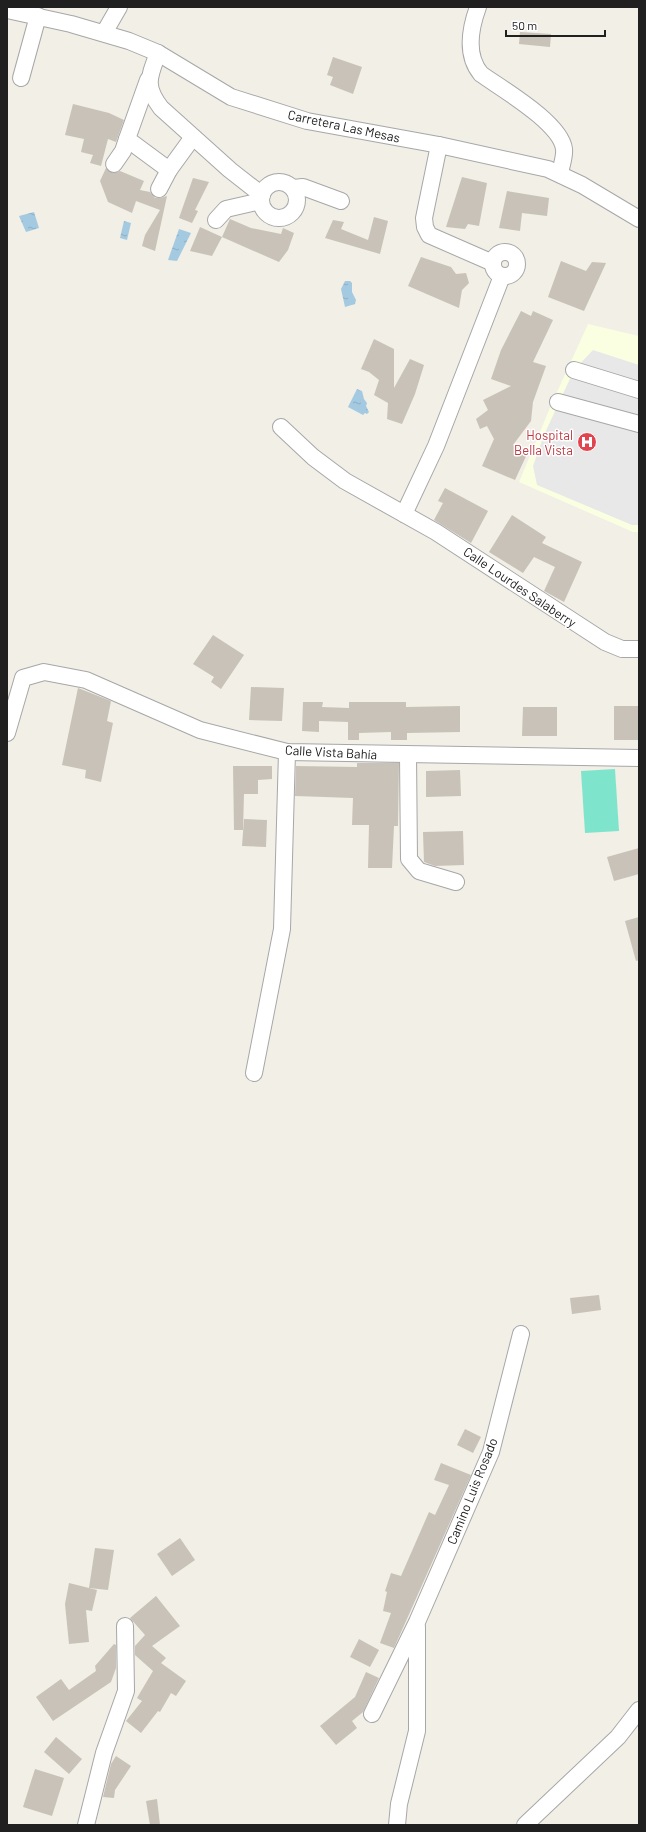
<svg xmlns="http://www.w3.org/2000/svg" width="646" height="1832" viewBox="0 0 646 1832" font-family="Barlow,sans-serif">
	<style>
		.education { fill: #fbffe1 }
		.pitch { fill: #7fe4cc }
		.parking { fill: #e8e8e8 }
		.water { fill: url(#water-ripples) }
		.building { fill: #c9c2b8 }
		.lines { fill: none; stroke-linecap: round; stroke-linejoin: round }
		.minor-casing { stroke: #a7a7a7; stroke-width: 18 }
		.minor { stroke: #fff; stroke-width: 16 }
		.labels { text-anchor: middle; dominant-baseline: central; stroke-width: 3; stroke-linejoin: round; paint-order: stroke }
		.street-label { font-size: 13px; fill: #202020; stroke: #fff }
		.health-label { font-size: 13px; fill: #be3a42; stroke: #fff; text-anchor: end }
	</style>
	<defs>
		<pattern id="water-ripples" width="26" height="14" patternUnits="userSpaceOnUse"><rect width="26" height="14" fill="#a4cae1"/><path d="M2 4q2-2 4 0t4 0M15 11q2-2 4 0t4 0" fill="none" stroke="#8dadc1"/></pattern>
	</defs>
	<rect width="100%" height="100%" fill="#f1efe6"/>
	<polygon class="education" points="588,324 639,336 639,532 633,532 519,482 552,403"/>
	<polygon class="pitch" points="615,769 619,831 585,833 581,771"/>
	<polygon class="parking" points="593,350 639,365 639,525 632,525 537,485 533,466 544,435 574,370"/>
	<g class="water">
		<polygon points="34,212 39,228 26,232 19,216"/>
		<polygon points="124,221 131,223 127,240 120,238"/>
		<polygon points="179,229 191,233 177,261 168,260"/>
		<polygon points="345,281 350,281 352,283 352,292 356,300 355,304 345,307 341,289"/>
		<polygon points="357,389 362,391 364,399 367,403 366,406 369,412 367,414 365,413 363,415 348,407"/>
	</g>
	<g class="building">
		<polygon points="520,32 551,34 550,47 519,44"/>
		<polygon points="333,57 362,67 353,94 330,85 333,77 327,75"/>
		<polygon points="73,104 109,113 124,120 116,142 108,139 101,166 90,163 93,155 81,152 84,139 65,135"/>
		<polygon points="106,168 113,173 120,171 144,181 140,190 150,192 155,198 160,198 167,196 155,251 142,246 145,235 160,210 136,201 132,213 108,202 100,181"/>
		<polygon points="462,177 487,183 479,226 468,224 465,229 446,227"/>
		<polygon points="193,178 209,182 195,210 198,211 192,223 179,218"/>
		<polygon points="507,191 549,198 547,216 522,213 520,231 499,228"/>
		<polygon points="374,217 388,221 380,254 325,238 333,220 344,222 341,229 368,240"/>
		<polygon points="230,219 251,228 281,234 283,228 294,233 288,250 279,262 222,237"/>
		<polygon points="200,227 222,237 212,256 190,251"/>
		<polygon points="421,257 451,267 456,274 466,273 469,283 462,290 459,308 408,286"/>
		<polygon points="561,261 586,271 592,262 606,263 584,311 548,297"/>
		<polygon points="521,311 531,316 533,311 553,320 533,362 546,366 533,402 531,421 513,445 528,452 515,480 482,466 494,439 487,426 480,429 476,419 488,410 483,400 511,386 491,379 501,350"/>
		<polygon points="374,339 394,349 394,388 410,359 424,365 415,394 402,424 387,419 388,403 374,395 379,380 369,372 361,369"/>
		<polygon points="445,488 488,511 471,543 434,520 443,503 438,501"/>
		<polygon points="512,515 546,537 542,543 582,562 564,602 544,591 555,567 534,557 523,573 489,552"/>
		<polygon points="213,635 244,655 221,689 211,682 214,677 193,664"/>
		<polygon points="251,687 284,688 282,721 249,720"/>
		<polygon points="78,688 111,701 107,721 113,723 101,782 85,778 86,770 62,765"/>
		<polygon points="303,702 323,702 322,707 349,708 349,702 406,702 406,707 460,706 460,732 407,733 407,740 391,740 391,732 359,733 359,740 348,740 348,722 319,721 319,732 302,731"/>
		<rect x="614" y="706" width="25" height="34"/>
		<polygon points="523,707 557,707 557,736 522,736"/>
		<polygon points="357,763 399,763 398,826 394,826 392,868 368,868 369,825 352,825 353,798 295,796 296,766 357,767"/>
		<polygon points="233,766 272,766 272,779 258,780 258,794 244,794 243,830 234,830"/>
		<polygon points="460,770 461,796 426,797 426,771"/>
		<polygon points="244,819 267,820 266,847 242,846"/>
		<polygon points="463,831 464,865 435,866 424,862 423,832"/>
		<polygon points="639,848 639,874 614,881 607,857"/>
		<polygon points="639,917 639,960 636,961 625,921"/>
		<polygon points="599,1295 601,1310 572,1314 570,1298"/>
		<polygon points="465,1429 481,1437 473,1453 457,1445"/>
		<polygon points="441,1463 471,1475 394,1648 380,1643 391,1613 383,1611 387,1592 385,1591 391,1573 401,1576 429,1512 435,1515 449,1485 434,1480"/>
		<polygon points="180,1538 195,1560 172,1576 157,1554"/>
		<polygon points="95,1548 114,1550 108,1590 89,1588"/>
		<polygon points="69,1583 97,1590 92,1611 86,1610 89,1642 69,1644 65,1604"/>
		<polygon points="156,1596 180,1626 152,1646 166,1658 161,1663 186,1681 176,1696 171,1693 160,1712 158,1711 141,1733 126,1721 142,1701 137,1698 153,1671 135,1655 135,1646 145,1635 130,1618"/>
		<polygon points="359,1639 379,1650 370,1667 350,1657"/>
		<polygon points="114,1644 116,1645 116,1668 111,1682 53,1721 36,1697 61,1679 69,1690 96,1671 95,1666"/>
		<polygon points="366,1672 379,1678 363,1712 352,1721 357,1728 336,1745 320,1726 355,1697"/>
		<polygon points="56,1737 82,1759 69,1774 44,1752"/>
		<polygon points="116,1756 131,1766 115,1790 114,1798 103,1797 111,1764"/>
		<polygon points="35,1769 64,1778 52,1816 23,1807"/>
		<polygon points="157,1799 160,1825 150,1825 146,1801"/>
	</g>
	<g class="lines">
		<defs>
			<g id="minor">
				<path d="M 478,7 C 470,29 465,55 481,74 C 502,89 561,123 564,149 C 565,157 561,166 560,174"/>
				<polyline points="7,10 71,24 129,41 158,53 231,97 307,121 439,145 548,169 582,185 639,219"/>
				<polyline points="104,33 119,7"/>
				<path d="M 158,53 C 149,77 144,86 161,108 L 230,170 L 262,195"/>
				<polyline points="21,78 38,16"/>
				<polyline points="148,80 127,139 169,170 193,137"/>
				<polyline points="439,145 424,218 425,227 429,235 493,263"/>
				<polyline points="114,164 123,151 127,139"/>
				<circle cx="279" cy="200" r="18"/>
				<polyline points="293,188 303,187 341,201"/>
				<polyline points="159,189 169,170"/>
				<polyline points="216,220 226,209 261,201"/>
				<circle cx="505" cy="264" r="12"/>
				<polyline points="574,370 639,390"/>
				<polyline points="558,402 639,424"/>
				<polyline points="281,427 313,457 345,481 436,532 605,642 622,649 639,649"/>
				<polyline points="404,514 436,446 502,276"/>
				<polyline points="7,733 23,678 44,672 86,680 200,730 287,752 639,758"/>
				<polyline points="408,755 409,859 419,871 456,882"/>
				<polyline points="254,1073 282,929 287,752"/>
				<polyline points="372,1714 417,1622 491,1452 521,1334"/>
				<polyline points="86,1825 104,1753 126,1691 125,1626"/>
				<polyline points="397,1825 399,1804 417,1731 417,1627"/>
				<polyline points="525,1825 618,1737 639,1710"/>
			</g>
		</defs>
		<use href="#minor" class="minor-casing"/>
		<use href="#minor" class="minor"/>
	</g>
	<defs>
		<symbol id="hospital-disc" viewBox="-11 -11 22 22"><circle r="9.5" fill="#e0444e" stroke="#fff"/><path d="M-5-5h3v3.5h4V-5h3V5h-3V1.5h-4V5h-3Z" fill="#fff"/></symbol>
	</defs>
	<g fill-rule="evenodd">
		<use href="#hospital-disc" x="576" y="431" width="22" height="22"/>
	</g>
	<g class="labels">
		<g class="street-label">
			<text transform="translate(344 126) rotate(12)">Carretera Las Mesas</text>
			<text transform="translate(520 587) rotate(34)">Calle Lourdes Salaberry</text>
			<text transform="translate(331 752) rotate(3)">Calle Vista Bahía</text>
			<text transform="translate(472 1491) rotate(-68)">Camino Luis Rosado</text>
		</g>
		<g class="health-label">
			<text x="573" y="435">Hospital<tspan x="573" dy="15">Bella Vista</tspan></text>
		</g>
	</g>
	<rect width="646" height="1832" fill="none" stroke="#202020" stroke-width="16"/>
	<path d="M506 30v6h99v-6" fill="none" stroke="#202020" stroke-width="2"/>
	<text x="512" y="30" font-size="12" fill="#202020" stroke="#ffffff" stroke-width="3" paint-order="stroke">50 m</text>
</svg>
